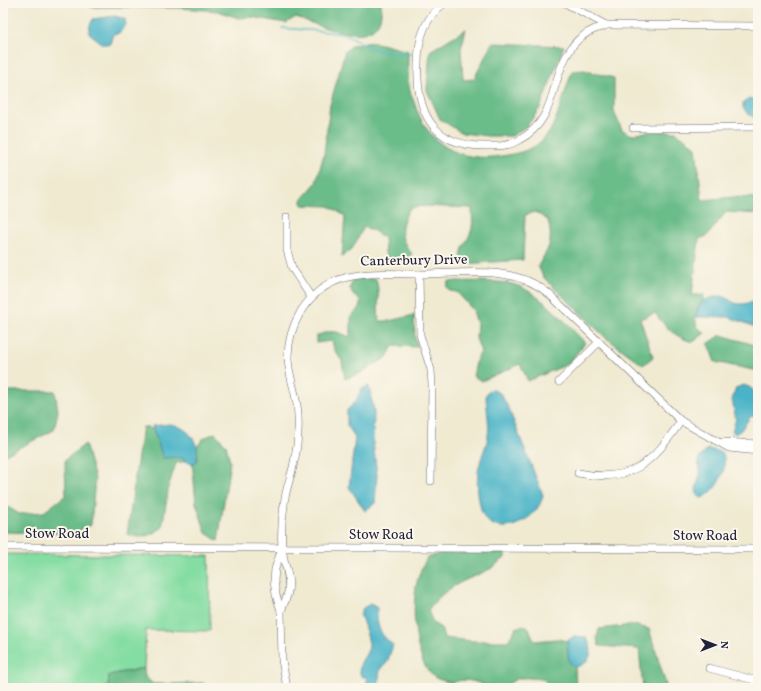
<svg xmlns="http://www.w3.org/2000/svg" width="761" height="691" viewBox="0 0 761 691" font-family="Vollkorn,serif">
	<style>
		.green { fill: #84dda2; stroke: #53806e }
		.forest { fill: #6bbc88; stroke: #466f62 }
		.water { fill: #49b4c7; stroke: #366b81 }
		.lines { fill: none; stroke-linecap: round; stroke-linejoin: round }
		.stream { stroke: #49b4c7; stroke-width: 1.5 }
		.minor-casing { stroke: #6a6870; stroke-width: 8 }
		.minor { stroke: #fff; stroke-width: 7 }
		.labels { text-anchor: middle; dominant-baseline: central; stroke-width: 4; stroke-linejoin: round; paint-order: stroke }
		.street-label { font-size: 14px; fill: #22223b; stroke: #fbf7ec }
	</style>
	<rect width="100%" height="100%" fill="#fbf7ec"/>
	<filter id="ink" filterUnits="userSpaceOnUse"><feTurbulence type="fractalNoise" baseFrequency=".025" numOctaves="2"/><feDisplacementMap in="SourceGraphic" scale="8" xChannelSelector="R" yChannelSelector="G"/><feConvolveMatrix kernelMatrix="1 2 1 2 8 2 1 2 1" color-interpolation-filters="sRGB"/></filter>
	<filter id="wash" filterUnits="userSpaceOnUse"><feTurbulence type="fractalNoise" baseFrequency=".012" numOctaves="4" result="noise"/><feDisplacementMap in="SourceGraphic" scale="16" xChannelSelector="R" yChannelSelector="G"/><feGaussianBlur stdDeviation="0.9" result="paint"/><feColorMatrix in="noise" values="0 0 0 0 0 0 0 0 0 0 0 0 0 0 0 0 0 1.4 0 .05"/><feComposite in="paint" operator="in"/></filter>
	<g filter="url(#wash)">
		<rect width="100%" height="100%" fill="#f0ead1"/>
		<polygon class="green" points="3,554 209,556 210,631 146,630 144,668 109,675 108,688 3,688"/>
		<g class="forest">
			<path d="M 86,3 L 381,3 C 386,55 322,27 296,17 L 286,23 L 251,17 L 238,18 L 218,11 L 182,8 L 91,7 L 85,5 Z"/>
			<polygon points="466,29 461,49 463,80 474,79 492,43 564,46 540,108 527,126 512,136 488,136 462,133 440,119 427,90 430,51"/>
			<path d="M 373,42 L 408,51 C 408,62 407,74 409,85 C 409,90 412,96 414,102 C 427,144 458,163 502,156 C 520,153 535,150 547,135 C 556,126 567,85 572,71 L 584,70 L 614,78 L 614,112 L 622,130 L 632,135 L 650,131 L 676,132 L 696,147 L 702,200 L 734,197 L 758,198 L 758,214 L 726,212 L 707,236 L 699,239 L 692,295 L 704,295 L 703,303 L 699,304 L 695,317 L 697,327 L 705,333 L 693,342 C 676,338 665,327 655,313 L 640,319 L 653,357 L 643,365 L 605,337 L 544,278 L 538,266 C 550,246 553,243 548,220 L 535,212 L 525,215 L 523,260 L 463,264 C 457,249 469,242 472,228 C 473,222 472,214 472,208 L 423,206 L 410,208 C 399,226 398,237 412,254 L 401,265 L 386,262 L 384,238 L 373,230 L 364,227 L 352,249 L 342,257 L 345,216 L 329,206 L 302,205 L 302,199 L 316,183 L 324,154 L 330,105 L 345,51 L 353,45 Z"/>
			<path d="M 365,278 L 376,279 C 380,292 377,306 379,321 L 389,321 L 414,315 L 415,338 L 418,347 L 393,346 L 387,357 L 363,372 L 345,379 L 342,361 L 334,349 L 332,341 L 316,343 L 316,336 C 331,330 335,330 349,337 L 351,332 L 351,316 L 359,308 L 361,300 L 354,296 L 350,288 L 353,280 Z"/>
			<path d="M 457,281 C 474,282 495,280 512,284 C 536,289 569,325 585,343 L 568,364 L 528,381 L 520,364 L 482,381 L 473,376 L 477,358 L 481,352 L 476,338 L 477,324 L 473,310 L 457,292 L 450,291 L 447,288 L 448,282 Z"/>
			<polygon points="721,335 758,346 758,371 715,362 708,344"/>
			<polygon points="3,391 55,391 58,411 54,430 3,456"/>
			<path d="M 143,427 L 153,429 L 163,458 L 191,454 L 204,438 L 215,433 L 226,445 L 230,462 L 218,541 L 206,533 L 196,503 L 192,460 L 176,463 L 169,485 L 162,528 C 148,536 143,540 127,534 C 133,498 136,462 143,427 Z"/>
			<polygon points="85,444 95,479 91,525 71,534 3,532 3,504 19,514 44,512 66,495 65,460"/>
			<path d="M 441,553 L 505,553 L 505,558 C 499,561 496,566 490,569 C 465,581 445,586 428,610 L 433,623 L 441,628 L 444,638 L 472,641 L 508,641 L 516,628 L 523,625 L 529,628 L 534,641 L 557,639 L 567,641 L 569,662 L 575,667 L 576,688 L 547,688 L 547,683 L 543,679 C 536,679 528,677 521,678 C 511,679 507,689 496,688 C 480,686 470,675 452,683 C 446,681 436,680 432,675 C 414,659 412,609 416,587 C 418,576 422,567 427,558 Z"/>
			<polygon points="633,625 649,629 667,688 643,688 639,649 599,646 597,638 599,629"/>
			<polygon points="144,668 145,677 153,684 204,683 205,688 108,688 109,675"/>
		</g>
		<g class="water">
			<polygon points="115,16 125,19 126,25 119,33 113,34 110,44 103,44 89,33 90,25 93,19"/>
			<polygon points="749,99 758,99 758,119 748,114 743,108 743,103"/>
			<path d="M 721,296 C 728,297 731,303 738,304 C 745,305 751,301 758,302 L 758,328 L 729,317 L 695,317 C 700,301 705,298 721,296 Z"/>
			<path d="M 743,385 C 759,388 758,403 758,417 L 751,416 L 741,430 L 735,434 L 732,431 L 736,419 L 732,400 L 736,388 Z"/>
			<polygon points="369,386 374,412 373,442 377,475 375,503 365,511 349,487 355,437 347,425 347,410 356,401 361,389"/>
			<path d="M 492,389 L 501,394 L 508,407 L 543,495 C 538,524 487,545 480,505 C 477,491 476,476 480,463 C 482,454 487,445 488,436 C 490,422 486,408 486,394 Z"/>
			<path d="M 169,424 C 188,426 202,443 196,463 L 189,463 L 181,457 L 163,458 L 152,426 Z"/>
			<path d="M 708,449 L 722,452 C 731,466 715,495 701,498 C 692,492 698,483 700,475 C 701,470 698,464 698,459 Z"/>
			<path d="M 370,604 L 377,607 C 376,625 379,634 393,645 L 387,663 L 380,669 L 378,688 L 367,688 L 367,678 L 361,676 C 356,663 366,658 369,647 C 370,642 362,619 360,614 L 363,608 Z"/>
			<path d="M 574,636 L 585,637 C 596,649 591,664 575,667 L 569,662 L 567,641 Z"/>
		</g>
		<g class="lines">
			<path class="stream" d="M 282,28 C 303,30 326,30 346,35 C 356,38 362,44 371,48 C 383,53 398,53 411,54"/>
		</g>
	</g>
	<g filter="url(#ink)">
		<g class="lines">
			<defs>
				<g id="minor">
					<path d="M 445,3 C 424,17 418,41 418,64 C 416,110 431,146 484,146 C 496,146 508,147 519,140 C 558,119 549,81 570,50 C 575,41 585,33 595,29 C 599,28 603,28 606,25 L 565,3"/>
					<polyline points="606,25 758,26"/>
					<polyline points="633,128 758,127"/>
					<polyline points="287,217 287,250 292,268 311,297"/>
					<polyline points="419,274 420,335 431,370 432,385 431,481"/>
					<polyline points="559,382 599,342"/>
					<polyline points="722,442 758,444"/>
					<path d="M 578,473 C 632,484 652,463 681,421"/>
					<polyline points="3,547 758,549"/>
					<polyline points="282,548 275,569 274,581 276,595 281,611 282,660 287,688"/>
					<path d="M 281,611 C 283,605 287,598 288,592 C 291,575 283,563 282,547 C 281,534 282,518 284,505 C 285,492 290,479 293,467 C 297,450 299,433 298,416 C 298,395 288,377 288,357 C 288,340 293,325 301,311 C 330,266 375,274 421,274 C 463,274 515,264 549,294 L 681,421 L 729,448 L 758,451"/>
					<polyline points="709,668 758,681"/>
				</g>
			</defs>
			<use href="#minor" class="minor-casing"/>
			<use href="#minor" class="minor"/>
		</g>
	</g>
	<g class="labels">
		<g class="street-label">
			<text transform="translate(414 261) rotate(-1)">Canterbury Drive</text>
			<text x="57" y="534">Stow Road</text>
			<text x="381" y="535">Stow Road</text>
			<text x="705" y="536">Stow Road</text>
		</g>
	</g>
	<rect width="761" height="691" fill="none" stroke="#fbf7ec" stroke-width="16"/>
	<g transform="translate(715 645) rotate(90)" stroke="#fbf7ec" stroke-width="3" paint-order="stroke">
	<path d="M0-3L7 15L0 10L-7 15Z" fill="#22223b"/>
	<text y="-6" font-size="11" font-weight="bold" text-anchor="middle" fill="#22223b">N</text>
	</g>
</svg>
